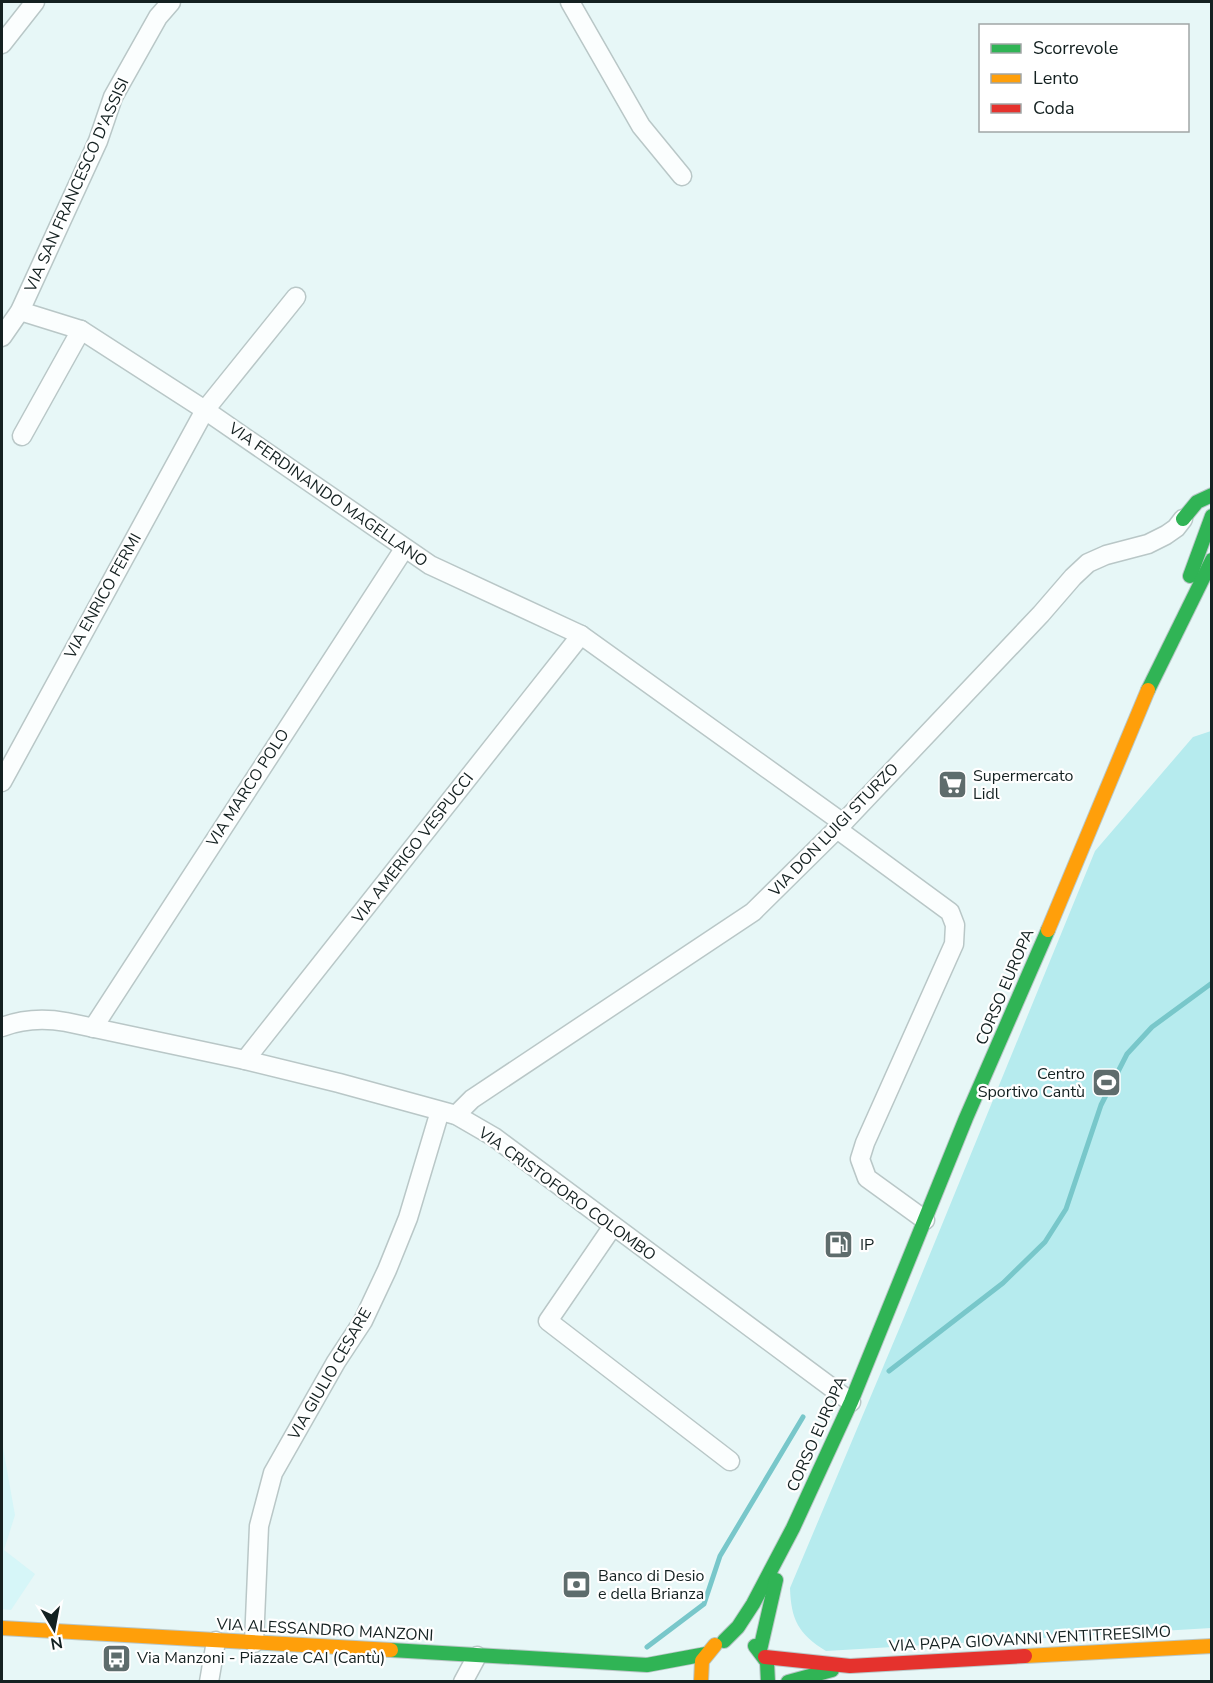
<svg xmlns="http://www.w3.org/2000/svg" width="1213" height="1683" viewBox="0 0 1213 1683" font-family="'Nunito Sans',sans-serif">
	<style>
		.built { fill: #d6f6f8 }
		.green { fill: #b6ebee }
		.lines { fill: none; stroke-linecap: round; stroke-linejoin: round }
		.stream { stroke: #78c7ca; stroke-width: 5 }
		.street-casing { stroke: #b9c7c7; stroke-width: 21 }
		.fast-casing { stroke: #b9c7c7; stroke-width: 16 }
		.slow-casing { stroke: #b9c7c7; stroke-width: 16 }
		.jam-casing { stroke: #b9c7c7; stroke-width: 16 }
		.street { stroke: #fbfefe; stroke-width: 18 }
		.fast { stroke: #30b455; stroke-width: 14 }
		.slow { stroke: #ff9f0a; stroke-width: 14 }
		.jam { stroke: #e5322d; stroke-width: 14 }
		.labels { text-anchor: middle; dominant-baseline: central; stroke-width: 4.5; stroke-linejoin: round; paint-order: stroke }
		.street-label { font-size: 16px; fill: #142121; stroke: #fff }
		.poi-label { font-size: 16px; fill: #142121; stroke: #fff; text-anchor: start }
	</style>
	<rect width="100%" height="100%" fill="#e7f7f7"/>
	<polygon class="built" points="2,1442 15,1515 4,1550 35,1574 11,1610 2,1609"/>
	<path class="green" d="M 1211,731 L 1211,1628 L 826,1651 C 798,1634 791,1619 790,1588 L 905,1315 L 1095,851 L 1193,737 Z"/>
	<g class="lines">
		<g class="stream">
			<polyline points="889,1371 1003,1283 1045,1242 1066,1209 1101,1105 1127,1054 1152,1027 1212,983"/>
			<polyline points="647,1647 704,1604 720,1556 803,1417"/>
		</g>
		<defs>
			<g id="street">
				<polyline points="570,2 641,126 682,176"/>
				<polyline points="2,44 35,2"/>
				<polyline points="20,311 81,330 205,410 430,565 581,635 843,823"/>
				<polyline points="2,337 20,311 98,141 113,97 158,17 171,2"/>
				<polyline points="22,436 81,330"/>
				<polyline points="2,782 205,410 296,297"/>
				<polyline points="837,829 950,912 955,925 954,944 865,1143 860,1159 867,1178 925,1220"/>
				<path d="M 2,1027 C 23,1019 44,1018 66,1022 L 245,1060 L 339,1083 L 456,1115 L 494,1137 L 851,1402"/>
				<polyline points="93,1028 404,549"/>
				<polyline points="245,1060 581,635"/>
				<polyline points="456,1115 472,1099 753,912 843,823 1041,614 1073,577 1088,563 1106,555 1148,544 1166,535 1176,528 1183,519"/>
				<polyline points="613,1226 548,1321 730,1461"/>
				<polyline points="254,1643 259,1526 273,1473 336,1362 363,1321 387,1270 408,1218 440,1111"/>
				<polyline points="209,1682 216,1641"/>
				<polyline points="463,1682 477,1656"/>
			</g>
			<g id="fast">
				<polyline points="1183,519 1197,502 1212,495"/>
				<polyline points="1190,576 1212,516"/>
				<polyline points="1148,690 1212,560"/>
				<polyline points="724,1641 738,1627 753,1604 793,1528 851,1402 966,1118 1048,930"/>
				<polyline points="755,1646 767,1662 768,1682"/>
				<polyline points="391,1650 647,1665 706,1654"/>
				<polyline points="760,1650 776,1580"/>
				<polyline points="788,1682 832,1670"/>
			</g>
			<g id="slow">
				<polyline points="1048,930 1148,690"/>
				<polyline points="2,1628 391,1650"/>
				<polyline points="1025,1656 1212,1646"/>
				<polyline points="701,1682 702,1661 715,1645"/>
			</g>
			<polyline id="jam" points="765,1657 850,1666 1025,1656"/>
		</defs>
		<use href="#street" class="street-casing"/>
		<use href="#fast" class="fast-casing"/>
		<use href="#slow" class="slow-casing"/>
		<use href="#jam" class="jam-casing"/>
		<use href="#street" class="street"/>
		<use href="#fast" class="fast"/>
		<use href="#slow" class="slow"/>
		<use href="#jam" class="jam"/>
	</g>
	<defs>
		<symbol id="supermarket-square" viewBox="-11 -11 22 22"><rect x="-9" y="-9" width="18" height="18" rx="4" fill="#5e6c6c" stroke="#fff"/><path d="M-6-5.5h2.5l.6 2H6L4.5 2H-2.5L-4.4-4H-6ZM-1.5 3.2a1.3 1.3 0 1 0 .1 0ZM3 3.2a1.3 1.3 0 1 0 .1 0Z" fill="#fff"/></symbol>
		<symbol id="stadium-square" viewBox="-11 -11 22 22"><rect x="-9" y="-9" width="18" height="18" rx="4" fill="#5e6c6c" stroke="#fff"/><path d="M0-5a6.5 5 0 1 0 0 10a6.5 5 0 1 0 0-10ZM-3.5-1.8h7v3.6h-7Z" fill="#fff"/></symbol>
		<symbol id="fuel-square" viewBox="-11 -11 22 22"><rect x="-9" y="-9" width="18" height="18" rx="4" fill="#5e6c6c" stroke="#fff"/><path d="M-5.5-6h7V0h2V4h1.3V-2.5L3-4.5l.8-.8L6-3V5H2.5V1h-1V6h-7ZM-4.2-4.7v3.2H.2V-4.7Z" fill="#fff"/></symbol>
		<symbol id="bank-square" viewBox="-11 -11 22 22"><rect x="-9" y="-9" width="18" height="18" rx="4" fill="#5e6c6c" stroke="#fff"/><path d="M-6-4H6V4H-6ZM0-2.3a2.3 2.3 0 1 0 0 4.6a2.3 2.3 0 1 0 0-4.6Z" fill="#fff"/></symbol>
		<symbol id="bus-square" viewBox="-11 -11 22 22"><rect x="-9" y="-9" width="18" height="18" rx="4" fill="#5e6c6c" stroke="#fff"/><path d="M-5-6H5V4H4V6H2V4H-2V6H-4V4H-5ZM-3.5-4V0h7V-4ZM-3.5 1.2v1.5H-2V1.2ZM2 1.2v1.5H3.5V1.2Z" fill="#fff"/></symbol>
	</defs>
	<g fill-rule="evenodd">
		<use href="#supermarket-square" x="936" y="768" width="33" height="33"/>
		<use href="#stadium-square" x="1090" y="1066" width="33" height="33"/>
		<use href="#fuel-square" x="822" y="1228" width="33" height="33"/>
		<use href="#bank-square" x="560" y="1568" width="33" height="33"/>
		<use href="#bus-square" x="100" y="1642" width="33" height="33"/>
	</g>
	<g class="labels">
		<g class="street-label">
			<text transform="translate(77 185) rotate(-66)">VIA SAN FRANCESCO D'ASSISI</text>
			<text transform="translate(328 495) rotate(35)">VIA FERDINANDO MAGELLANO</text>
			<text transform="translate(103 596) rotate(-61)">VIA ENRICO FERMI</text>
			<text transform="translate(248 788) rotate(-57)">VIA MARCO POLO</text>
			<text transform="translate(834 830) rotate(-46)">VIA DON LUIGI STURZO</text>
			<text transform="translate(413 848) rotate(-52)">VIA AMERIGO VESPUCCI</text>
			<text transform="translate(1005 987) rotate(-67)">CORSO EUROPA</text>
			<text transform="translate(567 1194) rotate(36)">VIA CRISTOFORO COLOMBO</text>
			<text transform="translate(330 1374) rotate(-60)">VIA GIULIO CESARE</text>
			<text transform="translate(817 1434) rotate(-66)">CORSO EUROPA</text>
			<text transform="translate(325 1630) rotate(3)">VIA ALESSANDRO MANZONI</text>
			<text transform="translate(1030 1639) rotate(-3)">VIA PAPA GIOVANNI VENTITREESIMO</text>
		</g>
		<g class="poi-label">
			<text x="973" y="776">Supermercato<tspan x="973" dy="18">Lidl</tspan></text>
			<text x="1085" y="1074" text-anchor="end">Centro<tspan x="1085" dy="18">Sportivo Cantù</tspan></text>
			<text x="860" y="1245">IP</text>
			<text x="598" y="1576">Banco di Desio<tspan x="598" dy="18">e della Brianza</tspan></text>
			<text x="137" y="1658">Via Manzoni - Piazzale CAI (Cantù)</text>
		</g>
	</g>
	<rect width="1213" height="1683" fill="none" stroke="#142121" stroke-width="6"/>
	<rect x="979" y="24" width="210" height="108" fill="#ffffff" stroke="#a1a6a6" stroke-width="1.5"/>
	<rect x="991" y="44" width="30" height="9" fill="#30b455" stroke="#a1a6a6" stroke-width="1.5"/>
	<text x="1033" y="54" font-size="18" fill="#142121">Scorrevole</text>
	<rect x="991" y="74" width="30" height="9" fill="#ff9f0a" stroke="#a1a6a6" stroke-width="1.5"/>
	<text x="1033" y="84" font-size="18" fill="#142121">Lento</text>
	<rect x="991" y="104" width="30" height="9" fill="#e5322d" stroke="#a1a6a6" stroke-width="1.5"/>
	<text x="1033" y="114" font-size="18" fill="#142121">Coda</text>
	<g transform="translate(54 1629) rotate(170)" stroke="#ffffff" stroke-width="4.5" paint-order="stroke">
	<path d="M0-4.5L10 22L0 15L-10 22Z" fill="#142121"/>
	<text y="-9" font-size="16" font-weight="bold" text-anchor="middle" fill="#142121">N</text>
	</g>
</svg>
